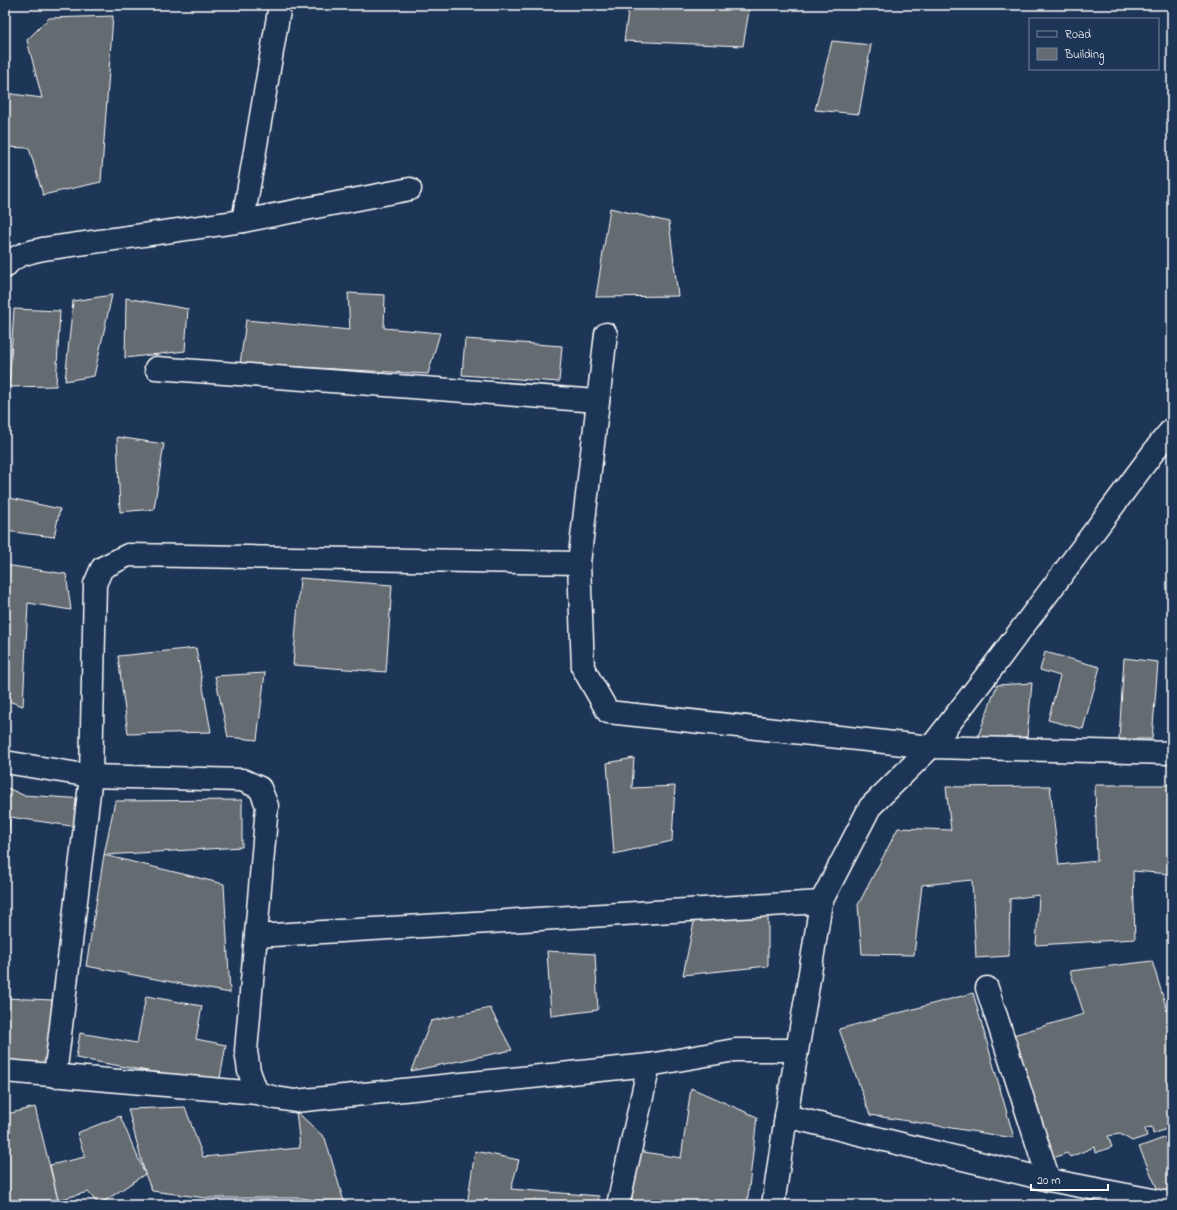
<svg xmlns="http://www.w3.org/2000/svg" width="1177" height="1210" viewBox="0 0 1177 1210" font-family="'Indie Flower',sans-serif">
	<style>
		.building { fill: #656c71; stroke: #fff }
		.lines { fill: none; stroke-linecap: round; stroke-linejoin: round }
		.minor-casing { stroke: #fff; stroke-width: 25 }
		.minor { stroke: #1d3557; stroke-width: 22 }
	</style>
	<rect width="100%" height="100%" fill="#1d3557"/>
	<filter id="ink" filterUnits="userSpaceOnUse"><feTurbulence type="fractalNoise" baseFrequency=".025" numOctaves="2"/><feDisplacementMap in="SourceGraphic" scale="8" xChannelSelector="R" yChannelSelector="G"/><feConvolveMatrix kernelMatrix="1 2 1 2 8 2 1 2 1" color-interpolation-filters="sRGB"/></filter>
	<g filter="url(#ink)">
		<g class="building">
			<polygon points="629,5 750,5 743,46 624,41"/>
			<polygon points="113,16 101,182 43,195 29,148 5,147 5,93 42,98 27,40 49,18"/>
			<polygon points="832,41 871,45 859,114 815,110"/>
			<polygon points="610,208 669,222 678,296 596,297"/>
			<polygon points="348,293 385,295 384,328 440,333 428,374 240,364 246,320 350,330"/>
			<polygon points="112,295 94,376 65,381 73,301"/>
			<polygon points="126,298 188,309 185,351 125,358"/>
			<polygon points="14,309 60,311 56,386 9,387"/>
			<polygon points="465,339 562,346 559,382 462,375"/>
			<polygon points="117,437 164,444 154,509 120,512"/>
			<polygon points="5,497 60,509 54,537 5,531"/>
			<polygon points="5,565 66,574 71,610 28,603 23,706 5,700"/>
			<polygon points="300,578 392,585 386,672 293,665"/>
			<polygon points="196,648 211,732 128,734 118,656"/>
			<polygon points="1045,652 1100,667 1083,729 1048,720 1060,676 1040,670"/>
			<polygon points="1124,658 1158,662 1152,739 1119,739"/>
			<polygon points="265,673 257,740 228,737 215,676"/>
			<polygon points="1032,683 1027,737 977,739 997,685"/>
			<polygon points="634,758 632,788 675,786 672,841 614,854 607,763"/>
			<polygon points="1095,785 1172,785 1172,899 1170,874 1133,871 1135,939 1036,945 1039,895 1010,899 1009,956 976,958 972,880 922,885 914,955 862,954 858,905 898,828 951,830 946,787 1050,786 1059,865 1097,861"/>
			<polygon points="5,787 23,795 86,799 78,827 10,817 5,886"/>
			<polygon points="242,800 242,847 104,855 115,801"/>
			<polygon points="104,855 224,884 230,993 86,966"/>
			<polygon points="768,911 768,966 683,975 695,917"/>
			<polygon points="547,951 595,954 598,1010 551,1016"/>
			<polygon points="1152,961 1172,1026 1172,1127 1153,1134 1152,1127 1145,1128 1147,1136 1132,1141 1120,1134 1108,1136 1112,1147 1095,1153 1094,1147 1070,1157 1067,1153 1053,1158 1010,1036 1084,1014 1070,971"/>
			<polygon points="973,993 1014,1138 870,1115 839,1029"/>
			<polygon points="146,996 202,1006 196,1039 226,1045 219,1084 76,1058 80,1033 137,1043"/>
			<polygon points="5,998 52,1000 49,1067 5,1062"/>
			<polygon points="490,1008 512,1050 411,1071 431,1021"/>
			<polygon points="691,1088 757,1117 747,1205 631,1205 638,1151 681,1158"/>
			<polygon points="35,1107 58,1200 5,1200 5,1110 7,1114"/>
			<polygon points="185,1107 203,1157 300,1148 296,1111 325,1138 345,1205 301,1198 206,1198 152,1191 145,1174 128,1109"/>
			<polygon points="120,1116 145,1174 99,1205 88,1192 58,1200 50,1165 85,1157 77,1133"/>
			<polygon points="1172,1135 1172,1191 1160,1195 1139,1147"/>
			<polygon points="475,1151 519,1160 511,1189 599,1196 598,1205 467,1205"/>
		</g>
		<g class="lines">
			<defs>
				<g id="minor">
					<polyline points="243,221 280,5"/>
					<path d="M 5,267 C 13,255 30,252 43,249 L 243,221 L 410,189"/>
					<polyline points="606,334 579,563 583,668 608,712 931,747 1172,753"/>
					<polyline points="156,368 598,401"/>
					<polyline points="5,762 91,776 242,780 260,788 267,806 246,1051 249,1071 257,1093 276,1098 295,1101 649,1065 735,1050 796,1050"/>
					<polyline points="256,936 821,902"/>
					<polyline points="987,988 1049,1180"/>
					<polyline points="5,1071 257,1093"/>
					<polyline points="55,1076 91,776 95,584 102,568 128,555 579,563"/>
					<polyline points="786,1116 1049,1180 1163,1202 1172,1202"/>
					<polyline points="618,1205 649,1065"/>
					<polyline points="773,1205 786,1116 807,992 821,902 870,807 931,747 996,663 1161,442 1172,429"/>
				</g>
			</defs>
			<use href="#minor" class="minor-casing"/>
			<use href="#minor" class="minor"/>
		</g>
	</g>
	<rect width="1177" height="1210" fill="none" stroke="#1d3557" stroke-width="20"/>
	<rect x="10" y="10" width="1157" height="1190" fill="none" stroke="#fff" stroke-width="1.5" filter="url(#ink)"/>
	<rect x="1029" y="18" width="130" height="52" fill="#1d3557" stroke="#77869a"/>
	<rect x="1037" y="31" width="20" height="6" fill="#1d3557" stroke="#77869a"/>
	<text x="1065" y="38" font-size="12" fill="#ffffff">Road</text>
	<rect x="1037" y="48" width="20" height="12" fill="#656c71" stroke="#77869a"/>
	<text x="1065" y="58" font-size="12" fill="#ffffff">Building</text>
	<path d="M1031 1184v6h77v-6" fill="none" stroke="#ffffff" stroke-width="2"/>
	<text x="1037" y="1184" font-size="12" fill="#ffffff" stroke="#1d3557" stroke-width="3" paint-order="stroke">20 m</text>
</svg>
